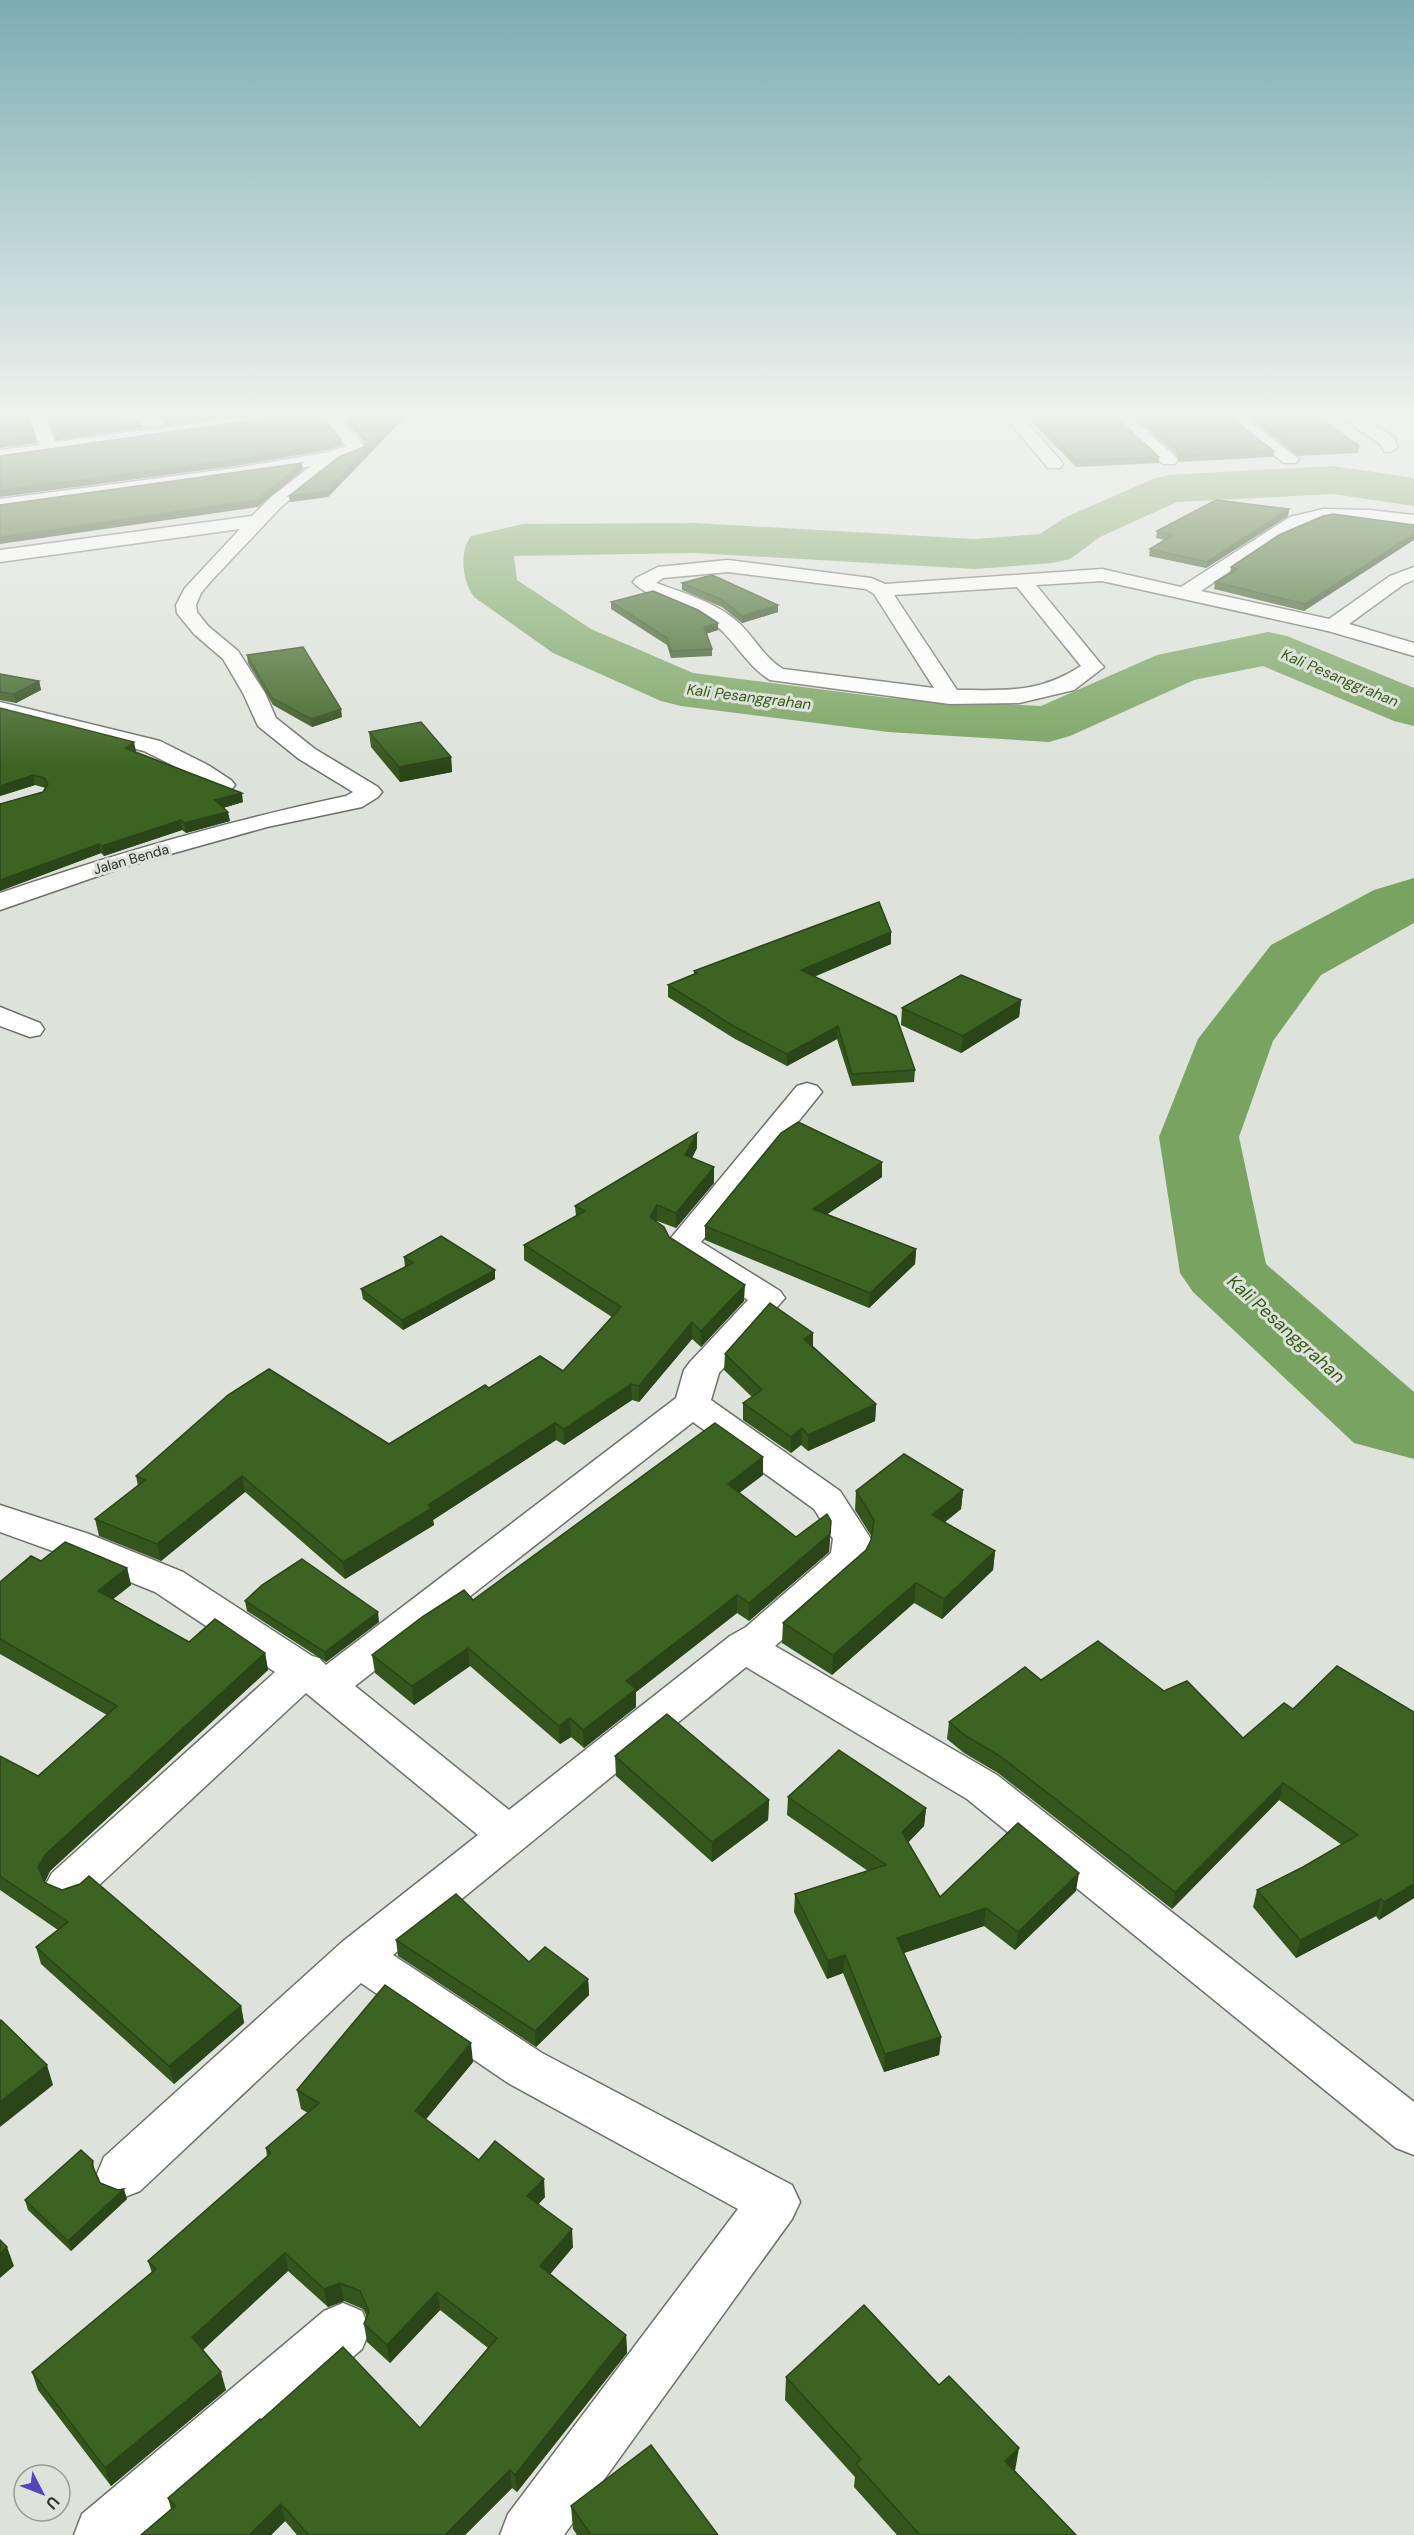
<svg xmlns="http://www.w3.org/2000/svg" width="1414" height="2535" viewBox="0 0 1414 2535" font-family="'DM Sans',sans-serif">
	<style>
		.lines { fill: none; stroke-linecap: round; stroke-linejoin: round }
		.river { fill: #79a360; fill-rule: evenodd }
		.minor-casing { stroke: #6c716a; stroke-width: 3 }
		.minor { fill: #fff; fill-rule: evenodd }
		.wall { fill: #34551c }
		.shaded-wall { fill: #2a4517 }
		.building { fill: #3c6321; stroke: #2a4517; stroke-width: 1.5 }
		.labels { text-anchor: middle; dominant-baseline: central; stroke-width: 6; stroke-linejoin: round; paint-order: stroke }
		.far-street-label { font-size: 14px; fill: #2e312d; stroke: #dde2da }
		.far-water-label { font-size: 15px; font-style: italic; fill: #345b16; stroke: #dde2da }
		.water-label { font-size: 18px; font-style: italic; fill: #345b16; stroke: #dde2da }
	</style>
	<rect width="100%" height="100%" fill="#dde2da"/>
	<g class="lines">
		<g class="river">
			<path d="M 1333,466 L 1414,478 L 1414,506 L 1333,494 L 1177,502 L 1100,537 L 1070,559 L 1052,563 L 975,569 L 695,553 L 514,556 L 517,580 L 591,629 L 693,673 L 888,698 L 1041,706 L 1157,655 L 1268,632 L 1287,636 L 1414,688 L 1414,726 L 1394,721 L 1263,666 L 1194,680 L 1070,736 L 1049,742 L 888,732 L 681,706 L 661,701 L 553,653 L 474,597 C 462,580 459,552 471,536 L 523,524 L 695,523 L 975,539 L 1040,534 L 1066,517 L 1153,479 L 1169,475 Z"/>
			<polygon points="1414,878 1414,923 1321,975 1273,1041 1239,1137 1266,1264 1414,1392 1414,1459 1354,1443 1193,1292 1180,1273 1159,1137 1198,1039 1271,945 1374,890"/>
		</g>
		<defs>
			<g id="minor">
				<path d="M 28,413 L 44,413 L 55,442 L 272,413 L 334,413 L 363,444 L 365,448 L 363,452 L 338,461 L 282,506 L 212,580 L 201,593 L 196,605 L 197,612 L 208,626 L 238,651 L 265,693 L 276,718 L 315,749 L 378,787 L 382,792 L 378,797 L 362,807 L 267,827 L 124,867 L 0,910 L 0,893 C 115,854 227,821 346,796 L 353,792 L 299,759 L 258,726 L 243,693 L 223,659 L 194,634 L 177,613 L 176,605 L 185,588 L 240,529 L 0,562 L 0,550 L 252,516 L 270,498 L 311,466 L 235,478 L 0,509 L 0,499 L 235,468 L 329,452 L 346,446 L 322,419 L 316,415 L 0,460 L 0,450 L 39,445 Z"/>
				<path d="M 81,413 C 98,413 155,410 165,423 L 157,428 L 89,418 Z"/>
				<polygon points="1002,413 1019,413 1060,460 1063,464 1060,468 1048,468"/>
				<polygon points="1108,413 1126,413 1175,456 1178,460 1175,464 1163,464"/>
				<polygon points="1220,413 1239,413 1299,459 1296,463 1284,463"/>
				<polygon points="1335,413 1355,413 1394,437 1398,447 1390,452 1384,451 1380,444"/>
				<path d="M 1323,509 L 1369,510 L 1414,515 L 1414,525 C 1386,522 1348,515 1321,520 C 1289,526 1231,572 1201,591 L 1329,619 L 1390,576 L 1414,567 L 1414,580 L 1404,584 L 1349,624 L 1414,643 L 1414,656 L 1328,631 L 1102,581 L 1036,585 L 1100,663 L 1104,667 L 1074,690 L 1019,703 L 950,704 L 770,680 C 744,664 733,635 707,619 C 689,607 643,596 633,582 L 636,578 L 658,567 L 728,560 L 871,578 L 885,584 L 1102,569 L 1181,587 L 1290,517 ZM 728,572 L 866,589 L 874,594 L 934,688 L 783,669 C 764,658 755,638 739,623 C 716,602 684,593 656,583 L 663,578 ZM 1017,587 L 1081,666 C 1038,694 1005,690 957,690 L 894,595 Z"/>
				<polygon points="0,702 160,741 208,765 231,780 235,785 231,790 223,792 215,790 192,775 144,751 0,716"/>
				<polygon points="0,1007 40,1023 44,1029 40,1035 30,1037 0,1026"/>
				<path d="M 807,1083 L 817,1086 L 822,1092 L 701,1242 L 780,1291 L 785,1298 L 719,1373 L 711,1400 L 840,1491 L 871,1539 L 868,1559 L 863,1569 L 775,1646 L 997,1775 L 1414,2102 L 1414,2155 L 1396,2148 L 967,1799 L 746,1667 L 393,1955 L 542,2053 L 792,2185 L 800,2202 L 792,2219 L 564,2535 L 500,2535 L 508,2514 L 738,2209 L 508,2083 L 361,1983 L 140,2191 L 122,2198 L 104,2191 L 97,2174 L 104,2157 L 342,1942 L 478,1835 L 306,1693 L 84,1899 L 68,1905 L 52,1899 L 45,1886 L 52,1873 L 275,1672 L 155,1592 L 61,1554 L 0,1532 L 0,1505 L 89,1534 L 183,1572 L 312,1656 L 319,1658 L 326,1665 L 676,1398 L 684,1370 L 690,1362 L 748,1300 L 670,1251 L 666,1244 L 797,1086 ZM 693,1422 L 814,1509 L 833,1539 L 831,1553 L 746,1627 L 730,1636 L 509,1810 L 355,1686 Z"/>
				<polygon points="343,2303 362,2311 370,2330 362,2349 147,2535 74,2535 82,2514 324,2311"/>
			</g>
		</defs>
		<use href="#minor" class="minor-casing"/>
		<use href="#minor" class="minor"/>
	</g>
	<g class="wall">
		<polygon points="46,413 86,413 142,428 56,440"/>
		<polygon points="138,413 237,413 237,415 166,425 166,421 161,417 150,414"/>
		<polygon points="373,413 408,414 328,497 290,502 289,496 364,447 365,443 347,423 346,417"/>
		<polygon points="1023,413 1112,413 1159,457 1159,463 1076,467"/>
		<polygon points="1130,413 1225,413 1274,451 1273,457 1179,462 1176,454"/>
		<polygon points="1243,413 1314,413 1359,446 1358,453 1298,456"/>
		<polygon points="1289,509 1288,516 1206,568 1149,556 1150,549 1165,540 1156,538 1157,531"/>
		<polygon points="1414,525 1304,611 1214,589 1215,582 1230,573 1231,567"/>
		<polygon points="682,583 778,605 778,612 742,623 722,607 682,590"/>
		<polygon points="611,602 718,623 718,630 706,634 712,649 712,656 671,658 667,645 611,609"/>
		<polygon points="247,655 342,717 312,727 273,705 248,663"/>
		<polygon points="0,674 39,681 41,690 16,703 0,700"/>
		<polygon points="0,708 136,751 135,752 243,802 223,808 230,821 186,833 182,830 104,856 101,853 0,891 0,804 43,792 46,788 35,785 0,796"/>
		<polygon points="369,732 451,757 452,772 400,782 371,747"/>
		<polygon points="891,932 891,944 814,977 915,1070 914,1082 852,1086 837,1039 787,1066 735,1039 668,997 668,985 694,975 694,971"/>
		<polygon points="1021,1000 1019,1017 961,1053 901,1025 902,1008"/>
		<polygon points="697,1133 697,1148 692,1158 714,1167 714,1183 676,1228 657,1221 656,1222 669,1237 744,1301 701,1347 692,1339 639,1402 632,1400 564,1445 556,1440 433,1520 434,1525 345,1579 245,1492 161,1561 99,1536 95,1519 138,1486 136,1476 389,1444 489,1388 563,1371 612,1317 524,1260 524,1245 576,1216 575,1206"/>
		<polygon points="882,1177 827,1214 916,1249 915,1264 869,1308 705,1240 705,1226"/>
		<polygon points="404,1257 495,1270 495,1279 403,1330 363,1299 361,1289 405,1267"/>
		<polygon points="813,1346 876,1404 875,1421 808,1451 801,1445 791,1453 743,1420 743,1403 752,1397 724,1370 725,1354"/>
		<polygon points="763,1475 739,1493 796,1537 831,1521 829,1552 749,1621 737,1613 636,1692 636,1707 584,1748 571,1737 560,1744 470,1666 414,1705 375,1673 372,1655 473,1600"/>
		<polygon points="963,1490 961,1509 945,1522 995,1551 993,1570 942,1619 914,1603 832,1675 782,1643 783,1623 866,1550 871,1540 872,1537 855,1510 856,1491"/>
		<polygon points="41,1561 127,1568 131,1585 113,1599 189,1642 265,1653 268,1670 50,1871 45,1882 241,2006 244,2023 174,2084 41,1964 36,1947 58,1930 0,1890 0,1756 38,1776 107,1715 0,1654 0,1582"/>
		<polygon points="245,1601 379,1622 326,1662 247,1611"/>
		<polygon points="1041,1680 1164,1691 1243,1738 1293,1709 1414,1712 1414,1898 1379,1920 1376,1916 1296,1958 1253,1907 1257,1890 1303,1867 1342,1845 1279,1800 1172,1909 998,1773 964,1753 947,1739 949,1722"/>
		<polygon points="615,1756 769,1800 768,1820 712,1862 616,1776"/>
		<polygon points="788,1797 926,1808 924,1826 908,1842 940,1897 1076,1891 1015,1950 984,1926 904,1953 941,2037 939,2055 884,2072 843,1973 827,1979 794,1912 795,1894 868,1871 787,1815"/>
		<polygon points="396,1940 529,1962 588,1979 589,1995 536,2047 398,1956"/>
		<polygon points="473,2062 426,2119 479,2160 545,2197 538,2204 573,2247 550,2274 626,2335 627,2353 517,2492 512,2488 465,2535 297,2535 285,2521 271,2535 141,2535 171,2509 168,2498 261,2420 420,2428 488,2348 440,2310 390,2363 367,2342 364,2324 367,2317 363,2309 344,2301 328,2307 288,2271 203,2350 226,2390 111,2486 38,2390 32,2372 152,2273 148,2261 267,2157 266,2148 308,2113 301,2109 297,2090"/>
		<polygon points="93,2161 95,2173 100,2183 127,2199 71,2251 28,2210 25,2200"/>
		<polygon points="786,2377 1015,2471 1076,2535 897,2535 854,2487 855,2477 785,2400"/>
		<polygon points="571,2506 718,2535 577,2535 573,2529"/>
	</g>
	<g class="shaded-wall">
		<polygon points="208,413 237,413 237,415 166,425 165,419"/>
		<polygon points="402,413 408,414 328,497 290,502 289,496 327,491"/>
		<polygon points="141,422 142,428 56,440 55,433"/>
		<polygon points="35,437 36,443 0,448 0,442"/>
		<polygon points="341,439 342,445 328,450 235,466 0,497 0,490"/>
		<polygon points="302,463 303,470 258,507 0,544 0,537"/>
		<polygon points="1289,509 1288,516 1206,568 1207,562"/>
		<polygon points="1414,534 1414,540 1304,611 1305,604"/>
		<polygon points="778,605 778,612 742,623 742,616"/>
		<polygon points="718,623 718,630 704,634 704,627"/>
		<polygon points="39,681 41,690 16,703 14,694"/>
		<polygon points="341,709 342,717 312,727 311,719"/>
		<polygon points="134,742 136,751 127,758 125,748"/>
		<polygon points="451,757 452,772 400,782 399,767"/>
		<polygon points="33,775 35,785 0,796 0,786"/>
		<polygon points="242,793 243,802 216,810 215,800"/>
		<polygon points="228,812 230,821 186,833 184,823"/>
		<polygon points="181,820 182,830 104,856 102,846"/>
		<polygon points="99,844 101,853 0,891 0,880"/>
		<polygon points="891,932 891,944 800,982 801,970"/>
		<polygon points="1021,1000 1019,1017 961,1053 963,1036"/>
		<polygon points="838,1026 837,1039 787,1066 787,1054"/>
		<polygon points="697,1133 697,1148 685,1170 685,1155"/>
		<polygon points="882,1162 882,1177 813,1224 813,1209"/>
		<polygon points="714,1167 714,1183 676,1228 676,1213"/>
		<polygon points="657,1205 657,1221 650,1233 650,1217"/>
		<polygon points="916,1249 915,1264 869,1308 870,1293"/>
		<polygon points="495,1270 495,1279 403,1330 402,1320"/>
		<polygon points="745,1285 744,1301 701,1347 701,1331"/>
		<polygon points="692,1322 692,1339 639,1402 639,1386"/>
		<polygon points="813,1333 813,1350 804,1339"/>
		<polygon points="631,1384 632,1400 564,1445 564,1429"/>
		<polygon points="876,1404 875,1421 808,1451 808,1435"/>
		<polygon points="555,1423 556,1440 433,1520 434,1525 345,1579 343,1562 428,1505"/>
		<polygon points="802,1428 801,1445 791,1453 791,1437"/>
		<polygon points="763,1457 763,1475 727,1502 728,1484"/>
		<polygon points="242,1476 245,1492 161,1561 157,1544"/>
		<polygon points="963,1490 961,1509 930,1534 932,1515"/>
		<polygon points="831,1521 829,1552 749,1621 749,1603"/>
		<polygon points="995,1551 993,1570 942,1619 944,1599"/>
		<polygon points="127,1568 131,1585 102,1608 98,1591"/>
		<polygon points="916,1583 914,1603 832,1675 833,1655"/>
		<polygon points="737,1595 737,1613 636,1692 636,1707 584,1748 583,1730 626,1681"/>
		<polygon points="378,1612 379,1622 326,1662 325,1652"/>
		<polygon points="468,1648 470,1666 414,1705 412,1686"/>
		<polygon points="265,1653 268,1670 50,1871 43,1885 38,1867 46,1854"/>
		<polygon points="570,1718 571,1737 560,1744 559,1726"/>
		<polygon points="1283,1783 1279,1800 1172,1909 1175,1892"/>
		<polygon points="769,1800 768,1820 712,1862 712,1842"/>
		<polygon points="926,1808 924,1826 901,1850 902,1832"/>
		<polygon points="1079,1873 1076,1891 1015,1950 1018,1932"/>
		<polygon points="1414,1884 1414,1898 1379,1920 1384,1902"/>
		<polygon points="1381,1899 1376,1916 1296,1958 1300,1940"/>
		<polygon points="986,1908 984,1926 895,1956 897,1938"/>
		<polygon points="845,1955 843,1973 827,1979 828,1961"/>
		<polygon points="588,1979 589,1995 536,2047 535,2031"/>
		<polygon points="241,2006 244,2023 174,2084 169,2066"/>
		<polygon points="941,2037 939,2055 884,2072 885,2054"/>
		<polygon points="471,2043 473,2062 418,2129 415,2111"/>
		<polygon points="47,2065 53,2085 0,2127 0,2102"/>
		<polygon points="544,2179 545,2197 529,2215 527,2196"/>
		<polygon points="124,2189 127,2199 71,2251 68,2241"/>
		<polygon points="572,2229 573,2247 541,2285 540,2266"/>
		<polygon points="7,2247 14,2266 0,2278 0,2254"/>
		<polygon points="285,2253 288,2271 197,2355 192,2337"/>
		<polygon points="340,2283 344,2301 328,2307 324,2289"/>
		<polygon points="437,2292 440,2310 390,2363 387,2345"/>
		<polygon points="626,2335 627,2353 517,2492 515,2475"/>
		<polygon points="221,2372 226,2390 111,2486 105,2468"/>
		<polygon points="1019,2448 1015,2471 1005,2461"/>
		<polygon points="510,2470 512,2488 465,2535 445,2535"/>
		<polygon points="281,2504 285,2521 271,2535 249,2535"/>
	</g>
	<g class="building">
		<polygon points="0,413 27,413 35,437 0,442"/>
		<polygon points="47,413 86,413 141,422 55,433"/>
		<polygon points="163,413 208,413 165,419 165,415"/>
		<polygon points="373,413 402,413 327,491 289,496 339,457 364,447 366,441 364,437 346,417"/>
		<polygon points="1030,413 1112,413 1159,457 1076,461"/>
		<polygon points="1137,413 1225,413 1274,451 1180,456 1177,448"/>
		<polygon points="1252,413 1314,413 1359,446 1299,450"/>
		<polygon points="282,416 325,420 341,439 328,444 234,460 0,490 0,456"/>
		<polygon points="302,463 257,500 0,537 0,505"/>
		<polygon points="1216,500 1289,509 1207,562 1150,549 1173,535 1157,531"/>
		<polygon points="1333,514 1414,525 1414,534 1305,604 1215,582 1238,569 1231,567 1279,535 1323,516"/>
		<polygon points="712,575 778,605 742,616 722,600 682,583"/>
		<polygon points="653,591 698,610 718,623 704,627 712,649 671,651 667,638 611,602"/>
		<polygon points="303,647 341,709 311,719 272,698 247,655"/>
		<polygon points="0,674 39,681 14,694 0,692"/>
		<polygon points="0,708 134,742 125,748 242,793 215,800 228,812 184,823 181,820 102,846 99,844 0,880 0,804 43,792 48,784 44,778 33,775 0,786"/>
		<polygon points="421,722 451,757 399,767 369,732"/>
		<polygon points="879,902 891,932 801,970 896,1016 915,1070 852,1074 838,1026 787,1054 735,1027 668,985 697,973 694,971"/>
		<polygon points="961,975 1021,1000 963,1036 902,1008"/>
		<polygon points="798,1122 882,1162 813,1209 916,1249 870,1293 705,1226 781,1133"/>
		<polygon points="697,1133 685,1155 714,1167 676,1213 657,1205 650,1217 664,1227 669,1237 745,1285 701,1331 692,1322 639,1386 631,1384 564,1429 555,1423 428,1505 432,1508 343,1562 242,1476 157,1544 95,1519 145,1480 136,1476 228,1395 269,1369 389,1444 485,1385 489,1388 540,1356 563,1371 621,1307 524,1245 585,1211 575,1206"/>
		<polygon points="441,1236 495,1270 402,1320 361,1289 413,1263 404,1257"/>
		<polygon points="770,1303 813,1333 804,1339 876,1404 808,1435 802,1428 791,1437 743,1403 762,1390 725,1354"/>
		<polygon points="715,1423 763,1457 728,1484 796,1537 827,1514 831,1521 830,1534 749,1603 737,1595 626,1681 636,1689 583,1730 570,1718 559,1726 468,1648 412,1686 372,1655 422,1617 464,1590 473,1600"/>
		<polygon points="904,1454 963,1490 932,1515 995,1551 944,1599 916,1583 833,1655 783,1623 866,1550 871,1540 874,1520 856,1491"/>
		<polygon points="65,1542 127,1568 98,1591 189,1642 215,1619 265,1653 46,1854 38,1867 45,1883 62,1890 80,1884 89,1876 241,2006 169,2066 36,1947 68,1922 0,1876 0,1756 38,1776 117,1706 0,1639 0,1582 31,1556 41,1561"/>
		<polygon points="302,1559 378,1612 325,1652 245,1601 262,1585"/>
		<polygon points="1098,1641 1164,1691 1187,1681 1243,1738 1284,1703 1293,1709 1337,1666 1414,1712 1414,1884 1384,1902 1381,1899 1300,1940 1257,1890 1303,1867 1358,1835 1283,1783 1175,1892 1000,1756 966,1736 949,1722 1025,1667 1041,1680"/>
		<polygon points="667,1714 769,1800 712,1842 615,1756"/>
		<polygon points="839,1750 926,1808 902,1832 940,1897 1018,1823 1079,1873 1018,1932 986,1908 897,1938 941,2037 885,2054 845,1955 828,1961 795,1894 886,1865 788,1797"/>
		<polygon points="456,1894 529,1962 545,1947 588,1979 535,2031 396,1940"/>
		<polygon points="385,1985 471,2043 415,2111 479,2160 495,2141 544,2179 527,2196 572,2229 540,2266 626,2335 515,2475 510,2470 445,2535 309,2535 281,2504 249,2535 141,2535 175,2506 168,2498 260,2419 261,2420 343,2347 420,2428 497,2338 437,2292 387,2345 364,2324 369,2311 360,2291 340,2283 324,2289 285,2253 192,2337 221,2372 105,2468 32,2372 156,2269 148,2261 271,2153 266,2148 319,2103 297,2090"/>
		<polygon points="1,2020 47,2065 0,2102 0,2021"/>
		<polygon points="81,2150 93,2161 92,2165 100,2183 118,2190 124,2189 68,2241 25,2200"/>
		<polygon points="0,2240 7,2247 0,2254"/>
		<polygon points="864,2305 939,2385 949,2376 1019,2448 1005,2461 1076,2535 920,2535 856,2464 861,2459 786,2377"/>
		<polygon points="651,2445 718,2535 591,2535 571,2506"/>
	</g>
	<linearGradient id="sky" x2="0" y2="1"><stop stop-color="#7badb2"/><stop offset="0.54" stop-color="#f0f2ee"/><stop offset="1" stop-color="#f0f2ee" stop-opacity="0"/></linearGradient>
	<rect width="1414" height="768" fill="url(#sky)"/>
	<g class="labels">
		<g class="far-street-label">
			<text transform="translate(131 859) rotate(-16)">Jalan Benda</text>
		</g>
		<g class="far-water-label">
			<text transform="translate(1340 678) rotate(23)">Kali Pesanggrahan</text>
			<text transform="translate(749 697) rotate(7)">Kali Pesanggrahan</text>
		</g>
		<g class="water-label">
			<text transform="translate(1286 1329) rotate(42)">Kali Pesanggrahan</text>
		</g>
	</g>
	<g transform="translate(42 2493) rotate(132)"><circle r="28" fill="#dde2da" stroke="#979b95" stroke-width="1.5"/>
	<path d="M0-4.5L10 22L0 15L-10 22Z" fill="#5743bb"/>
	<text y="-9" font-size="16" font-weight="bold" text-anchor="middle" fill="#2e312d">U</text>
	</g>
</svg>
